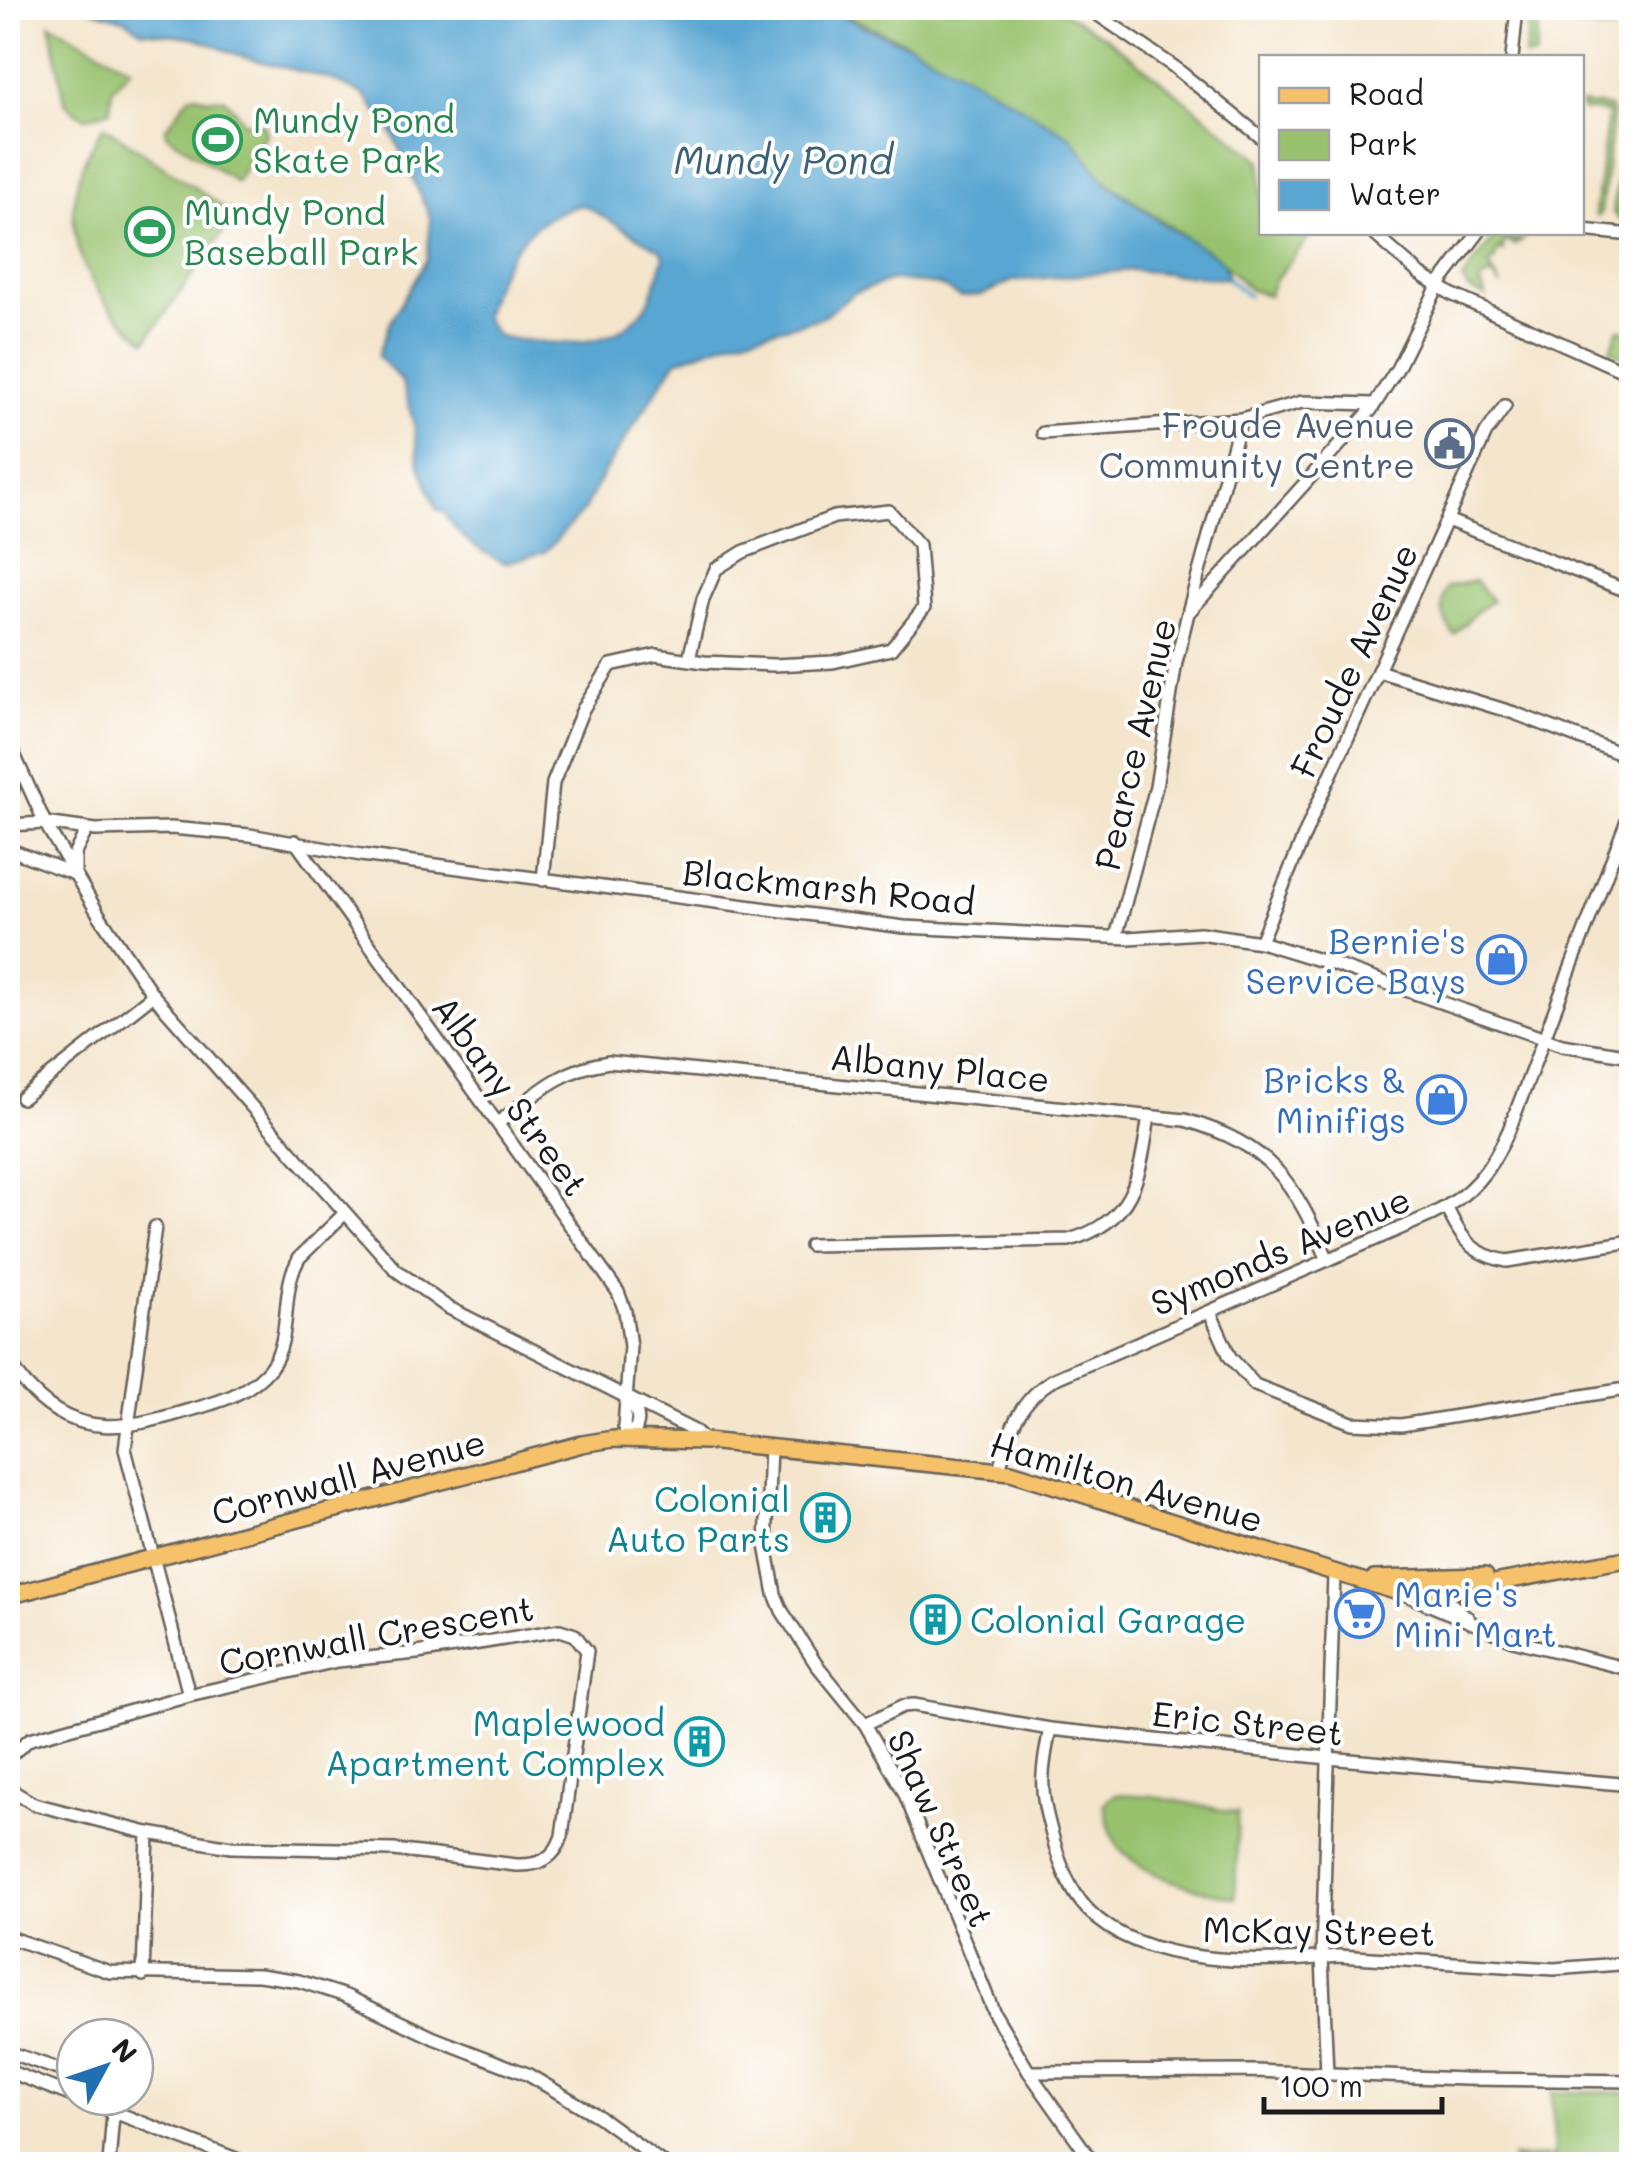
<svg xmlns="http://www.w3.org/2000/svg" width="1639" height="2172" viewBox="0 0 1639 2172" font-family="Mali,sans-serif">
	<style>
		.green { fill: #98c26e; stroke: #5a6f45; stroke-width: 2.5 }
		.water { fill: #58a6d1; stroke: #3a6176; stroke-width: 2.5; fill-rule: evenodd }
		.lines { fill: none; stroke-linecap: round; stroke-linejoin: round }
		.stream { stroke: #58a6d1; stroke-width: 4 }
		.minor-casing { stroke: #68625a; stroke-width: 16 }
		.major-casing { stroke: #68625a; stroke-width: 20 }
		.minor { stroke: #fff; stroke-width: 11 }
		.major { stroke: #f5c16b; stroke-width: 15 }
		.labels { text-anchor: middle; dominant-baseline: central; stroke-width: 8; stroke-linejoin: round; paint-order: stroke }
		.leisure-label { font-size: 35px; fill: #27864d; stroke: #fff; text-anchor: start }
		.service-label { font-size: 35px; fill: #4e5e75; stroke: #fff; text-anchor: end }
		.street-label { font-size: 35px; fill: #1c1c1c; stroke: #fff }
		.shop-label { font-size: 35px; fill: #366cbe; stroke: #fff; text-anchor: end }
		.culture-label { font-size: 35px; fill: #0d838f; stroke: #fff; text-anchor: end }
		.water-label { font-size: 38px; font-style: italic; fill: #3a6176; stroke: #fff }
	</style>
	<rect width="100%" height="100%" fill="#fff"/>
	<filter id="ink" filterUnits="userSpaceOnUse"><feTurbulence type="fractalNoise" baseFrequency=".01" numOctaves="2"/><feDisplacementMap in="SourceGraphic" scale="20" xChannelSelector="R" yChannelSelector="G"/><feConvolveMatrix kernelMatrix="1 2 1 2 8 2 1 2 1" color-interpolation-filters="sRGB"/></filter>
	<filter id="wash" filterUnits="userSpaceOnUse"><feTurbulence type="fractalNoise" baseFrequency=".0048" numOctaves="4" result="noise"/><feDisplacementMap in="SourceGraphic" scale="40" xChannelSelector="R" yChannelSelector="G"/><feGaussianBlur stdDeviation="2.25" result="paint"/><feColorMatrix in="noise" values="0 0 0 0 0 0 0 0 0 0 0 0 0 0 0 0 0 1.4 0 .05"/><feComposite in="paint" operator="in"/></filter>
	<g filter="url(#wash)">
		<rect width="100%" height="100%" fill="#f4e5cc"/>
		<g class="green">
			<polygon points="831,8 1056,8 1107,38 1261,160 1262,232 1313,233 1275,280 1268,295 1250,290 1224,264 909,44"/>
			<polygon points="1531,8 1542,8 1550,15 1611,24 1611,30 1539,21 1535,57 1525,57"/>
			<polygon points="50,23 131,68 112,89 110,110 85,118 65,103"/>
			<path d="M 196,94 L 207,99 L 225,98 L 244,122 L 263,124 L 266,134 L 236,182 L 166,134 L 166,127 C 178,117 181,99 196,94 Z"/>
			<polygon points="1582,104 1610,108 1613,115 1601,212 1597,217 1595,213 1608,113 1582,110"/>
			<polygon points="1631,107 1631,220 1619,219 1613,212 1626,119"/>
			<path d="M 104,126 L 235,215 L 146,341 C 72,284 49,206 104,126 Z"/>
			<polygon points="1494,237 1523,240 1514,245 1506,240 1501,248 1505,251 1498,250 1494,261 1489,265 1501,286 1492,275 1480,281 1486,297 1468,289 1462,279"/>
			<polygon points="1619,329 1631,333 1631,360 1610,350"/>
			<path d="M 1475,581 L 1492,601 L 1476,612 L 1454,635 C 1442,617 1438,607 1447,587 Z"/>
			<path d="M 1116,1794 L 1152,1796 L 1238,1813 L 1235,1898 C 1198,1890 1136,1876 1115,1841 C 1109,1831 1107,1815 1104,1803 Z"/>
			<polygon points="1552,2092 1631,2092 1631,2164 1513,2164 1512,2158 1554,2156"/>
		</g>
		<path class="water" d="M 87,8 L 824,8 C 850,18 883,38 909,44 L 995,91 L 1071,137 L 1105,181 L 1166,226 L 1213,254 L 1224,264 L 1228,279 L 1133,270 L 1012,281 L 982,295 L 960,297 L 939,285 L 892,280 L 854,293 L 821,318 L 733,340 L 676,361 L 604,472 L 584,510 L 545,552 L 504,563 C 478,550 458,538 444,512 L 437,510 L 419,464 L 414,424 L 402,382 L 378,356 L 390,322 L 427,259 L 431,219 L 390,128 L 363,94 L 330,79 L 243,57 L 196,38 L 142,31 L 126,20 ZM 583,205 L 662,251 L 664,258 C 658,273 654,296 644,309 C 610,354 545,344 497,336 L 484,317 C 499,264 524,217 583,205 Z"/>
		<g class="lines">
			<polyline class="stream" points="1228,279 1248,296"/>
		</g>
	</g>
	<g filter="url(#ink)">
		<g class="lines">
			<defs>
				<g id="minor">
					<polyline points="1088,8 1173,66 1262,138"/>
					<polyline points="1512,58 1517,8"/>
					<polyline points="1582,230 1632,235"/>
					<polyline points="1372,232 1420,274 1451,294 1632,375"/>
					<polyline points="1043,433 1241,419 1302,402 1374,404"/>
					<polyline points="1447,520 1632,593"/>
					<polyline points="1189,609 1241,419"/>
					<polyline points="1378,671 1514,713 1632,758"/>
					<polyline points="8,741 45,823 99,915 153,995 396,1270 447,1307 696,1432 706,1441"/>
					<polyline points="8,806 13,789 9,753"/>
					<polyline points="8,825 45,823 96,830 171,828 250,835 361,855 904,927 1129,938 1200,933 1260,942 1335,965 1562,1045 1632,1056"/>
					<polyline points="295,841 618,1292 625,1311 630,1346 624,1427 632,1438"/>
					<polyline points="8,849 72,873"/>
					<polyline points="75,871 75,853 87,829"/>
					<polyline points="543,880 553,783 583,709 611,665 656,655 704,662 774,665 833,662 891,649 924,608 919,545 889,511 834,517 743,552 716,569 703,599 689,659"/>
					<polyline points="1116,937 1156,787 1176,662 1188,613 1371,410 1397,369 1438,286 1479,232"/>
					<polyline points="1260,942 1314,812 1486,433 1505,406"/>
					<polyline points="22,1098 153,995"/>
					<path d="M 498,1123 C 536,1094 560,1069 609,1062 L 1185,1120 C 1272,1145 1294,1182 1328,1260"/>
					<path d="M 1447,1208 C 1461,1239 1472,1255 1507,1261 L 1632,1241"/>
					<polyline points="155,1227 125,1449 189,1695"/>
					<path d="M 810,1245 L 1069,1240 C 1135,1222 1140,1175 1149,1116"/>
					<polyline points="1210,1312 1230,1357 1255,1385 1352,1423 1401,1425 1632,1388"/>
					<path d="M 8,1314 C 8,1329 7,1345 11,1360 C 15,1373 23,1382 32,1391 C 77,1438 126,1429 183,1412 C 215,1403 248,1395 270,1368 C 291,1341 282,1301 293,1271 L 299,1258 L 344,1214"/>
					<path d="M 630,1402 C 641,1415 639,1424 632,1438"/>
					<polyline points="770,1448 766,1545 775,1594 782,1611 816,1664 865,1724 904,1792 994,2013 1029,2072 1094,2164"/>
					<path d="M 999,1470 C 1009,1431 1018,1401 1054,1379 L 1431,1215 C 1471,1196 1491,1170 1509,1130 L 1632,807"/>
					<polyline points="1436,1591 1468,1618"/>
					<polyline points="1406,1595 1513,1640 1632,1670"/>
					<polyline points="865,1724 903,1706 914,1705 1050,1729 1328,1758 1632,1785"/>
					<path d="M 1050,1729 C 1047,1744 1044,1759 1043,1774 C 1041,1797 1048,1820 1054,1842 C 1061,1867 1070,1891 1088,1910 C 1144,1968 1264,1964 1338,1956 L 1554,1969 L 1632,1963"/>
					<path d="M 8,1757 L 30,1739 L 189,1695 L 337,1661 L 417,1653 L 560,1630 L 575,1635 L 587,1651 L 562,1836 C 555,1858 540,1866 516,1865 L 394,1850 L 231,1847 L 148,1833 L 34,1804 L 14,1792 L 8,1783"/>
					<polyline points="8,1937 110,1972 259,1975 299,1981 346,1996 434,2038 527,2074 598,2116 664,2164"/>
					<polyline points="143,1975 148,1833"/>
					<polyline points="8,2052 75,2075"/>
					<polyline points="8,2071 249,2164"/>
					<polyline points="1029,2072 1255,2071 1465,2079 1632,2081"/>
					<polyline points="1327,2073 1322,1957 1334,1574"/>
					<polyline points="109,2164 113,2113"/>
				</g>
				<g id="major">
					<polyline points="1374,1579 1485,1576"/>
					<polyline points="8,1596 582,1444 613,1439 706,1441 1011,1472 1398,1592 1438,1593 1632,1558"/>
				</g>
			</defs>
			<use href="#minor" class="minor-casing"/>
			<use href="#major" class="major-casing"/>
			<use href="#minor" class="minor"/>
			<use href="#major" class="major"/>
		</g>
	</g>
	<defs>
		<symbol id="stadium-ring" viewBox="-11 -11 22 22"><circle r="9.5" fill="#fff" stroke="#2e9e5b" stroke-width="1.5"/><path d="M0-5a6.5 5 0 1 0 0 10a6.5 5 0 1 0 0-10ZM-3.5-1.8h7v3.6h-7Z" fill="#2e9e5b"/></symbol>
		<symbol id="civic-ring" viewBox="-11 -11 22 22"><circle r="9.5" fill="#fff" stroke="#5c6f8a" stroke-width="1.5"/><path d="M-.6-6.5H3V-4.5H.6V-3L4-1V1h2V6H-6V1h2V-1L-.6-3ZM-1.2 2.5V6h2.4V2.5Z" fill="#5c6f8a"/></symbol>
		<symbol id="shop-ring" viewBox="-11 -11 22 22"><circle r="9.5" fill="#fff" stroke="#3f7fe0" stroke-width="1.5"/><path d="M-5-2.5h2.3a2.7 3.5 0 0 1 5.4 0H5L5.5 6h-11ZM-1.5-2.5h3a1.5 2.3 0 0 0-3 0Z" fill="#3f7fe0"/></symbol>
		<symbol id="building-ring" viewBox="-11 -11 22 22"><circle r="9.5" fill="#fff" stroke="#0f9aa8" stroke-width="1.5"/><path d="M-4-6H4V6H1V3H-1V6H-4ZM-2.5-4.3h1.7v1.8h-1.7ZM.8-4.3h1.7v1.8H.8ZM-2.5-1h1.7V.8h-1.7ZM.8-1h1.7V.8H.8Z" fill="#0f9aa8"/></symbol>
		<symbol id="supermarket-ring" viewBox="-11 -11 22 22"><circle r="9.5" fill="#fff" stroke="#3f7fe0" stroke-width="1.5"/><path d="M-6-5.5h2.5l.6 2H6L4.5 2H-2.5L-4.4-4H-6ZM-1.5 3.2a1.3 1.3 0 1 0 .1 0ZM3 3.2a1.3 1.3 0 1 0 .1 0Z" fill="#3f7fe0"/></symbol>
	</defs>
	<g fill-rule="evenodd">
		<use href="#stadium-ring" x="190" y="112" width="55" height="55"/>
		<use href="#stadium-ring" x="122" y="204" width="55" height="55"/>
		<use href="#civic-ring" x="1422" y="416" width="55" height="55"/>
		<use href="#shop-ring" x="1474" y="932" width="55" height="55"/>
		<use href="#shop-ring" x="1414" y="1072" width="55" height="55"/>
		<use href="#building-ring" x="798" y="1490" width="55" height="55"/>
		<use href="#supermarket-ring" x="1332" y="1586" width="55" height="55"/>
		<use href="#building-ring" x="908" y="1592" width="55" height="55"/>
		<use href="#building-ring" x="672" y="1714" width="55" height="55"/>
	</g>
	<g class="labels">
		<g class="leisure-label">
			<text x="253" y="119">Mundy Pond<tspan x="253" dy="40">Skate Park</tspan></text>
			<text x="184" y="211">Mundy Pond<tspan x="184" dy="40">Baseball Park</tspan></text>
		</g>
		<g class="service-label">
			<text x="1415" y="424">Froude Avenue<tspan x="1415" dy="40">Community Centre</tspan></text>
		</g>
		<g class="street-label">
			<text transform="translate(1353 660) rotate(-65)">Froude Avenue</text>
			<text transform="translate(1134 744) rotate(-77)">Pearce Avenue</text>
			<text transform="translate(829 886) rotate(6)">Blackmarsh Road</text>
			<text transform="translate(940 1067) rotate(6)">Albany Place</text>
			<text transform="translate(511 1095) rotate(54)">Albany Street</text>
			<text transform="translate(1280 1250) rotate(-23)">Symonds Avenue</text>
			<text transform="translate(348 1476) rotate(-15)">Cornwall Avenue</text>
			<text transform="translate(1127 1481) rotate(16)">Hamilton Avenue</text>
			<text transform="translate(376 1634) rotate(-10)">Cornwall Crescent</text>
			<text transform="translate(1248 1722) rotate(6)">Eric Street</text>
			<text transform="translate(942 1828) rotate(66)">Shaw Street</text>
			<text transform="translate(1319 1930) rotate(1)">McKay Street</text>
		</g>
		<g class="shop-label">
			<text x="1466" y="940">Bernie's<tspan x="1466" dy="40">Service Bays</tspan></text>
			<text x="1406" y="1079">Bricks &amp;<tspan x="1406" dy="40">Minifigs</tspan></text>
			<text x="1394" y="1593" text-anchor="start">Marie's<tspan x="1394" dy="40">Mini Mart</tspan></text>
		</g>
		<g class="culture-label">
			<text x="790" y="1498">Colonial<tspan x="790" dy="40">Auto Parts</tspan></text>
			<text x="970" y="1619" text-anchor="start">Colonial Garage</text>
			<text x="665" y="1722">Maplewood<tspan x="665" dy="40">Apartment Complex</tspan></text>
		</g>
		<g class="water-label">
			<text x="783" y="159">Mundy Pond</text>
		</g>
	</g>
	<rect width="1639" height="2172" fill="none" stroke="#fff" stroke-width="40"/>
	<rect x="1259" y="55" width="325" height="180" fill="#ffffff" stroke="#a4a4a4" stroke-width="2.5"/>
	<rect x="1279" y="88" width="50" height="15" fill="#f5c16b" stroke="#a4a4a4" stroke-width="2.5"/>
	<text x="1349" y="105" font-size="30" fill="#1c1c1c">Road</text>
	<rect x="1279" y="130" width="50" height="30" fill="#98c26e" stroke="#a4a4a4" stroke-width="2.5"/>
	<text x="1349" y="155" font-size="30" fill="#1c1c1c">Park</text>
	<rect x="1279" y="180" width="50" height="30" fill="#58a6d1" stroke="#a4a4a4" stroke-width="2.5"/>
	<text x="1349" y="205" font-size="30" fill="#1c1c1c">Water</text>
	<g transform="translate(105 2067) rotate(50)"><circle r="48" fill="#ffffff" stroke="#a4a4a4" stroke-width="2.5"/>
	<path d="M0-8L18 38L0 25L-18 38Z" fill="#1f6fb2"/>
	<text y="-15" font-size="28" font-weight="bold" text-anchor="middle" fill="#1c1c1c">N</text>
	</g>
	<path d="M1264 2097v15h178v-15" fill="none" stroke="#1c1c1c" stroke-width="5"/>
	<text x="1279" y="2097" font-size="30" fill="#1c1c1c" stroke="#ffffff" stroke-width="8" paint-order="stroke">100 m</text>
</svg>
